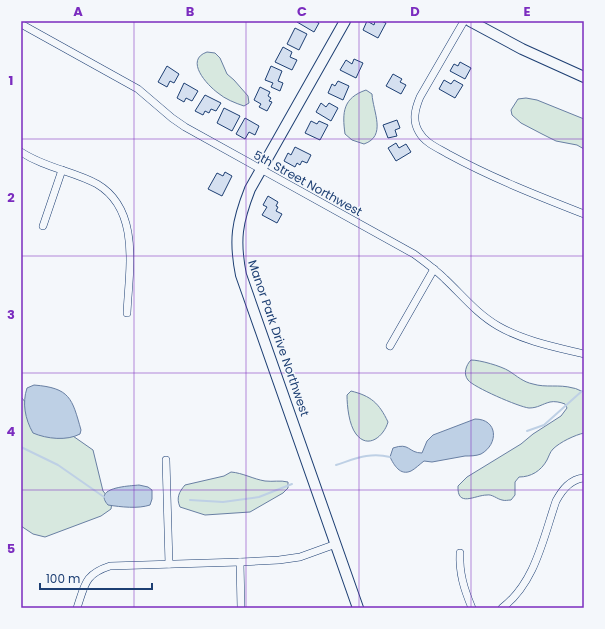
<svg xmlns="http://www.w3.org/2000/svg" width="605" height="629" viewBox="0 0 605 629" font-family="Poppins,sans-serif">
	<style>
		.green { fill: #d7e8df; stroke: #687fa3 }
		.water { fill: #bed0e5; stroke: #687fa3 }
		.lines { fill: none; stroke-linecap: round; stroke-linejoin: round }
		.stream { stroke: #bed0e5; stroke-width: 2 }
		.building { fill: #d5e0f0; stroke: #1d3f73 }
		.street-casing { stroke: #1d3f73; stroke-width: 8 }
		.secondary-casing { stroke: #1d3f73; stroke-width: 12 }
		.street { stroke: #f4f7fb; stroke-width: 7 }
		.secondary { stroke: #f4f7fb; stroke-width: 10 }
		.grid { fill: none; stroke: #7b2cbf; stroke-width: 1; stroke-opacity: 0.55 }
		.labels { text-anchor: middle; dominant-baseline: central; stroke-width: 3; stroke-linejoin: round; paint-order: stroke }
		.street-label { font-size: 12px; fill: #1d3f73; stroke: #f4f7fb }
		.neatline { fill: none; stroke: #7b2cbf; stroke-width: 1.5 }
		.grid-label { font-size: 13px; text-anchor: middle; font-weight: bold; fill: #7b2cbf }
	</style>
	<rect width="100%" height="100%" fill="#f4f7fb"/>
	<g class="green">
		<path d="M 207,52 L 215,53 L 220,58 L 227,74 L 234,80 L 248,96 L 249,103 L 244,106 C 235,103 225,99 218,93 C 207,85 184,60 207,52 Z"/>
		<path d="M 366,90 L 372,94 C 373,112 387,136 364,144 L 352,140 L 345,134 C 342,112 343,98 366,90 Z"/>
		<polygon points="526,98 537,100 584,119 584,149 577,145 556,141 542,134 521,123 512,115 511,110 518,99"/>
		<path d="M 471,360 C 480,360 501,366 509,371 C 517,376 523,382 533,384 C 546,388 559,384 573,388 C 576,388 580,391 584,392 L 584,433 C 575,435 560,442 553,449 C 550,452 549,456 547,460 C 541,471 531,477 519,477 L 515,482 L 515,495 L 511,500 C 508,500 505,501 502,500 C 497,499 492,494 487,495 C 475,495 457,508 458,486 L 467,477 L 521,444 L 533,434 L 561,416 L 567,408 L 565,404 C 560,402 554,401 550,402 C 542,404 538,408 529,408 C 519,407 473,387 468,380 C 463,374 466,365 471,360 Z"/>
		<path d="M 351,391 C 371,396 379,403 388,422 C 384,436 368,450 356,434 C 349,425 347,406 347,395 Z"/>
		<polygon points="21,397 27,404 93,450 103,491 112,502 111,509 101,516 45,537 33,534 21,526"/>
		<path d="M 231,472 C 243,473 253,479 265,481 C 273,482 280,480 288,482 L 288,488 L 283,493 L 250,512 L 205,515 L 180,507 C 176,498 179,492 185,485 L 224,476 Z"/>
	</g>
	<g class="water">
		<path d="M 34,385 C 70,388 72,398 81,430 L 80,434 C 67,441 47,439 33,433 C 25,419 22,403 27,388 Z"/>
		<path d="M 475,419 C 498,419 499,444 481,454 C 476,456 470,456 465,456 C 454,458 443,460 432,462 L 424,461 C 420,464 415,469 411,471 C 400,476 394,465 390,457 L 393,448 C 410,442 408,453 422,453 L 427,441 L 433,435 Z"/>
		<path d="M 139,485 L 148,487 L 152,490 L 152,499 L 150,505 C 138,509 121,507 108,505 C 92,487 130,486 139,485 Z"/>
	</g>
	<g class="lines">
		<g class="stream">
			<polyline points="527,431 544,425 582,391"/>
			<polyline points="21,447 58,465 104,497"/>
			<path d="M 336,465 C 355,459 369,452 390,457"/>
			<polyline points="190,500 223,502 259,497 292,484"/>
		</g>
	</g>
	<g class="building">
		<polygon points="297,21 315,21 319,23 314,32 297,22"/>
		<polygon points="367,21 374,25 375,21 381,21 386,23 378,38 363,30"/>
		<polygon points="295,28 307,34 299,50 287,44"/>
		<polygon points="283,47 292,52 290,57 297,60 292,70 275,62"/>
		<polygon points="354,59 363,63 356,78 340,70 346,60 352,64"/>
		<polygon points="460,62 471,68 465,79 450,71 454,64 458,66"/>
		<polygon points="167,66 179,74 174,83 170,81 167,87 158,82"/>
		<polygon points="271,66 282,71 278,81 283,83 280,91 271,87 273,83 265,80"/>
		<polygon points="393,74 402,79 400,82 406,85 401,94 386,86"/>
		<polygon points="444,80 451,84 454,80 463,85 455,98 439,89"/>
		<polygon points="338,81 349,86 343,100 328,93 332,84 335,86"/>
		<polygon points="184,83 198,91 192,101 186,98 184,102 177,98"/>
		<polygon points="260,87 270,92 268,96 271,98 269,101 272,102 267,111 259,107 261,104 254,100"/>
		<polygon points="205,95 221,103 216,111 211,109 209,113 205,111 203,115 195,111"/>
		<polygon points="321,103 326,107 329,103 338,108 331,121 316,112"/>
		<polygon points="224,108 240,116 232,131 217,123"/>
		<polygon points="245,118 259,126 255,135 249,132 245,139 236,134"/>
		<polygon points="397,120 400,128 395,130 397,136 388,138 383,125"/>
		<polygon points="311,121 317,124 319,121 328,125 320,140 305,133"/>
		<polygon points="396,143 399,148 406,144 411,152 396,161 388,148"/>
		<polygon points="295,147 311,155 307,163 302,161 300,165 297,163 295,167 284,161 288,153 291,155"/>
		<polygon points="225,172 232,176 222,196 208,189 217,173 223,176"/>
		<polygon points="268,196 278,202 276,206 278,207 276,211 282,214 277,223 262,215 267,207 263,205"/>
	</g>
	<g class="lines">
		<defs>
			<g id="street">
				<path d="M 464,21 L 420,97 C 415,109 412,121 419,132 C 425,143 438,148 448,154 C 492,178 538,196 584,214"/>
				<path d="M 21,24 L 138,89 L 172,118 L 185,127 L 414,254 C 425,262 436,270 445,279 C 462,295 477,314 498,326 C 524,341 555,347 584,354"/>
				<path d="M 21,152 C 45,168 73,171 97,184 C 141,210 129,270 127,313"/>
				<polyline points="43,226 62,170"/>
				<polyline points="390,346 434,269"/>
				<polyline points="166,460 169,564"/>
				<path d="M 460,553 C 459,573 464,589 472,608"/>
				<polyline points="240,562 241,608"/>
				<path d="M 77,608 C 85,584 85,574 110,566 L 240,562 L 279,560 L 300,557 L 336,544"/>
				<path d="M 502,608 C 535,583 543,539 556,501 C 562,490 570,479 584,478"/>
			</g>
			<g id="secondary">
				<path d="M 345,21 L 250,189 C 237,222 234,240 241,275 L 358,608"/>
				<polyline points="470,21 522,49 584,77"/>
			</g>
		</defs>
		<use href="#street" class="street-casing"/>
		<use href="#secondary" class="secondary-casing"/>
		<use href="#street" class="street"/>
		<use href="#secondary" class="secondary"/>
	</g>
	<path class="grid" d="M 134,21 L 134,608M 246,21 L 246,608M 359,21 L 359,608M 471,21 L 471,608M 21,139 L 584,139M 21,256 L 584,256M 21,373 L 584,373M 21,490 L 584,490"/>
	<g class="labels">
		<g class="street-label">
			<text transform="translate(308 183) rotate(29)">5th Street Northwest</text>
			<text transform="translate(279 338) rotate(71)">Manor Park Drive Northwest</text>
		</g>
	</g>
	<rect width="605" height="629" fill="none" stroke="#f4f7fb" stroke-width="44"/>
	<path d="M40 583v6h112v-6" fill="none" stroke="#1d3f73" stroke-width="2"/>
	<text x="46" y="583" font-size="12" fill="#1d3f73" stroke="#f4f7fb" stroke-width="3" paint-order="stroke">100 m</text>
	<rect x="22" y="22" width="561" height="585" class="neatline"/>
	<g class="grid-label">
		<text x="78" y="16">A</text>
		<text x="190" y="16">B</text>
		<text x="302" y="16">C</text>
		<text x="415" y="16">D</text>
		<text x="527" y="16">E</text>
		<text x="11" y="85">1</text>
		<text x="11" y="202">2</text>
		<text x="11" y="319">3</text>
		<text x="11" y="436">4</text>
		<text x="11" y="553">5</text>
	</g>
</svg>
